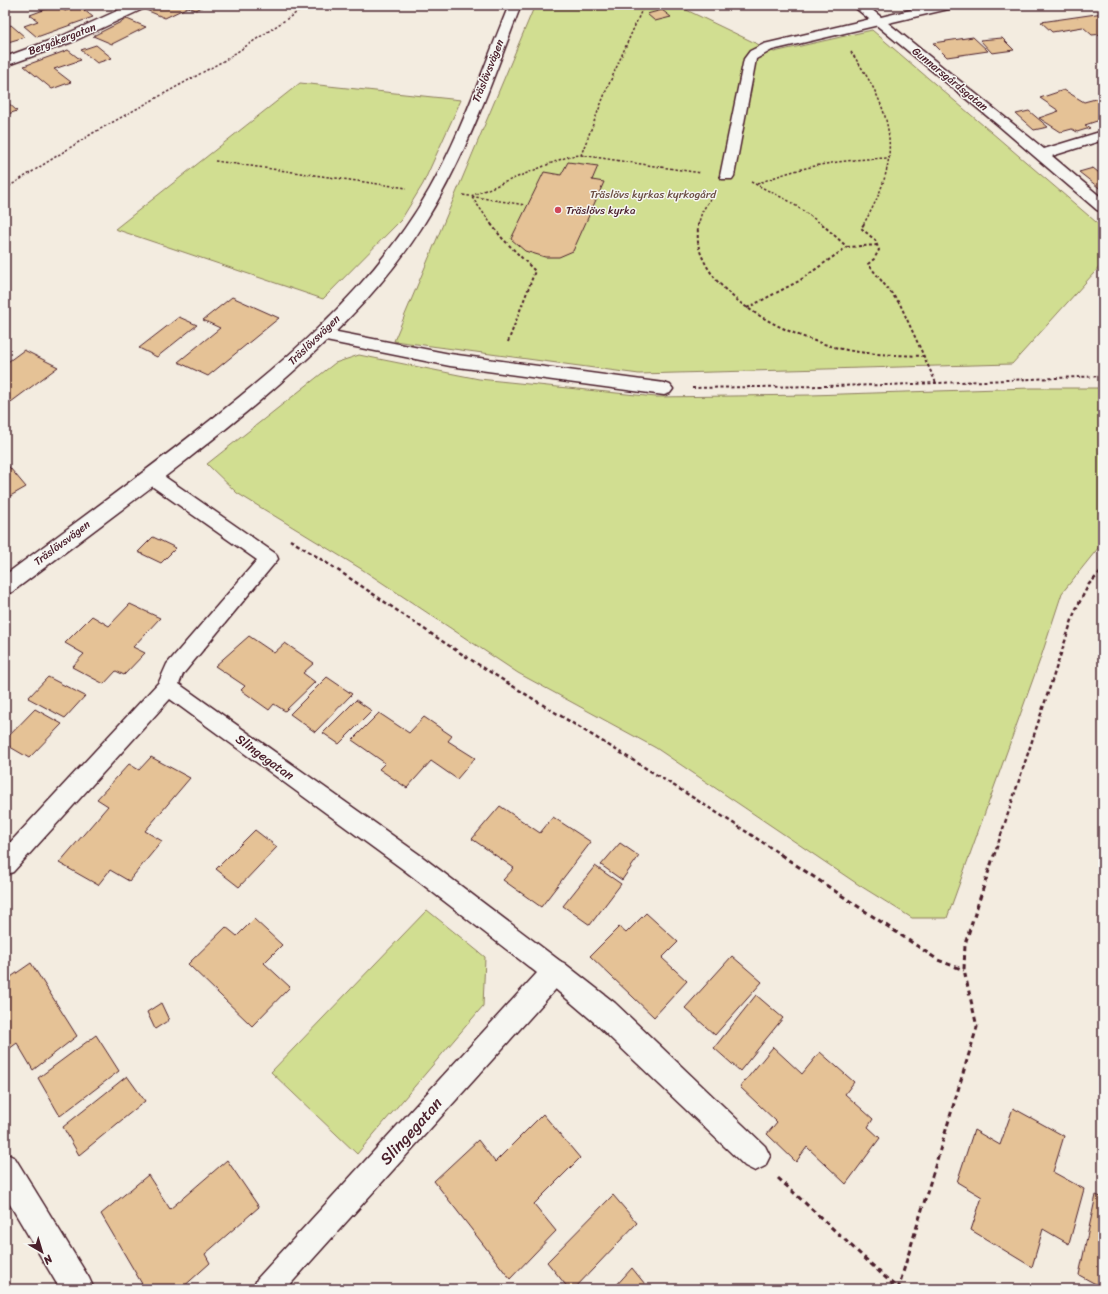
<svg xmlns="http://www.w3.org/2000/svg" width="1108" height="1294" viewBox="0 0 1108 1294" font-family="Sriracha,sans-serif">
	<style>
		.green { fill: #d1de91; stroke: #8e7e5e }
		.building { fill: #e5c296; stroke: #4a1f2b }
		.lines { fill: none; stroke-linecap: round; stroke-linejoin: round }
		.lane-casing { stroke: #4a1f2b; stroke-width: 3 }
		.street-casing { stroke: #4a1f2b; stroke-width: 3 }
		.secondary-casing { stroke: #4a1f2b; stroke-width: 3 }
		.path-far3 { stroke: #4a1f2b; stroke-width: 1.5; stroke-dasharray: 2.5 2; stroke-linecap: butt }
		.path-far2 { stroke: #4a1f2b; stroke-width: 2; stroke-dasharray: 3 2.5; stroke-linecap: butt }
		.path-far1 { stroke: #4a1f2b; stroke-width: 2.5; stroke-dasharray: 4 3; stroke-linecap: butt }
		.path { stroke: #4a1f2b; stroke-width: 3; stroke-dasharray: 5 4; stroke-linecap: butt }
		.lane { fill: #f6f6f2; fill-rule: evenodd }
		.street { fill: #f6f6f2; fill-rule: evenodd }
		.secondary { fill: #f6f6f2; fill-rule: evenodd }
		.poi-dot { fill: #d1495b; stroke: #f6f6f2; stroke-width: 1.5 }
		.labels { text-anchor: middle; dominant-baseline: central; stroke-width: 3; stroke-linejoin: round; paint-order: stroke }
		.far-street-label { font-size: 11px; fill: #4a1f2b; stroke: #f6f6f2 }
		.far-park-label { font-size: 11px; fill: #6c4f44; stroke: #f6f6f2 }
		.far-poi-label { font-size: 11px; fill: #4a1f2b; stroke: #f6f6f2; text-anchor: start }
		.street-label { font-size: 13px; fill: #4a1f2b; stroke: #f6f6f2 }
		.near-street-label { font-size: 16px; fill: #4a1f2b; stroke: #f6f6f2 }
	</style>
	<rect width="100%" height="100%" fill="#f3ece0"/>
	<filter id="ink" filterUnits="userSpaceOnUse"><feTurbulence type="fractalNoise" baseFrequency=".025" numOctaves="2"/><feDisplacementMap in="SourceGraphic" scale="8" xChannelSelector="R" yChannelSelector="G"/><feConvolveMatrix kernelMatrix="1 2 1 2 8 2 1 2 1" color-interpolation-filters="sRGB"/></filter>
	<g filter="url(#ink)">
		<g class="green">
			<polygon points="535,5 676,5 774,52 872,30 1103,228 1103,263 1012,364 639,374 394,341"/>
			<polygon points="300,83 461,100 423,184 401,220 323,299 115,229"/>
			<polygon points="359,355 479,379 656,397 811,395 1031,388 1103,388 1103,542 1062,593 1041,657 947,918 912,918 859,885 656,748 518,673 363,570 237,493 207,464 335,363"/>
			<polygon points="427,910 485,957 483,1006 357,1154 271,1072"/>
		</g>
		<g class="building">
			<polygon points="57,5 65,11 79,6 93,17 37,37 24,26 38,21 30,15"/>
			<polygon points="156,5 198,5 202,7 196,10 188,7 165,18 146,10"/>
			<polygon points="662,10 671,17 655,21 647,14"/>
			<polygon points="1103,13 1103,34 1092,35 1083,27 1052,32 1041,22"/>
			<polygon points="127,19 146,27 112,44 93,36"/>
			<polygon points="11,25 25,37 8,42 5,39 5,27"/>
			<polygon points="973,37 988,51 947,57 933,43"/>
			<polygon points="1002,38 1014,50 992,53 980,40"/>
			<polygon points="96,45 112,58 97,63 81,50"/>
			<polygon points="68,50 81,60 54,69 71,82 52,89 24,66"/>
			<polygon points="1064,90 1084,102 1103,97 1103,119 1085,125 1090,128 1077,132 1072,129 1061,132 1039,118 1059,111 1040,98"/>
			<polygon points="5,100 17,111 5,115"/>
			<polygon points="1029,111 1048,127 1034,130 1016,114"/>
			<polygon points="568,162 598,166 592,180 604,182 573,251 559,257 545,257 525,251 511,239 544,172 561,175"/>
			<polygon points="1093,168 1103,176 1103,191 1079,172"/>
			<polygon points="232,297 279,318 208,376 178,362 220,328 203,320"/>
			<polygon points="179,317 197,325 157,357 139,348"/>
			<polygon points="24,350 58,367 11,402 5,398 5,364"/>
			<polygon points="5,462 26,487 5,499"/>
			<polygon points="153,537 176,548 161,563 138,552"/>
			<polygon points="130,604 160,618 133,647 145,653 124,675 116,671 104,684 72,667 84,654 65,643 92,616 109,626"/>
			<polygon points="249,636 274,653 285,643 314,663 303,673 315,682 285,711 274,704 269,710 241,690 245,686 215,666"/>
			<polygon points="48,677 85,696 65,718 28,698"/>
			<polygon points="327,677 352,694 315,732 290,714"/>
			<polygon points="356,700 372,711 339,744 323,733"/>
			<polygon points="35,709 62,724 29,758 5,744 5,740"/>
			<polygon points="379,713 409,733 424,717 452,736 448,741 475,758 457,779 431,761 407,788 379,769 385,763 352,740"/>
			<polygon points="151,757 190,778 145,831 162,841 129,881 110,870 98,885 59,863 108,806 97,799 129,764 139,770"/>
			<polygon points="500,806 540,833 553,817 591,842 541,907 503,880 514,868 472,839"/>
			<polygon points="255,830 277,847 239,887 216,869"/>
			<polygon points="620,843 639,856 622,880 601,865"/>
			<polygon points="595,866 621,884 590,925 563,906"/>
			<polygon points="646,913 678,942 662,958 687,981 654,1017 590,956 619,927 626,933"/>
			<polygon points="254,919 282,945 264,963 290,987 252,1026 188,964 226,927 237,936"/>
			<polygon points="732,956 762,982 715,1035 685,1008"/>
			<polygon points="31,963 77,1036 33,1070 17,1043 5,1052 5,981"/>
			<polygon points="756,995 783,1018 740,1071 714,1048"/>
			<polygon points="161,1003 169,1020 155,1029 147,1012"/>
			<polygon points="96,1035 119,1071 60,1116 38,1078"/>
			<polygon points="773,1047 802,1074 820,1052 854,1082 845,1094 873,1119 868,1127 880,1138 846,1184 807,1147 796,1162 767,1134 777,1122 740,1087"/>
			<polygon points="127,1076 145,1101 79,1155 63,1127"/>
			<polygon points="1013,1108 1064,1136 1053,1172 1084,1189 1069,1244 1043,1229 1032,1267 971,1230 982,1197 957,1182 974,1130 1000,1145"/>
			<polygon points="543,1114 580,1158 534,1204 556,1231 510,1279 434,1181 478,1140 495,1162"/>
			<polygon points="227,1160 259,1207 205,1254 210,1263 181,1289 145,1289 101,1214 148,1175 170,1209"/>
			<polygon points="613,1195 637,1223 574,1289 569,1289 547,1262"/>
			<polygon points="1096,1195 1103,1198 1103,1288 1079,1275"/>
			<polygon points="632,1268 649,1289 613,1289"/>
		</g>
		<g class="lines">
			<defs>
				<g id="lane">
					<polygon points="879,17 883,18 885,21 883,24 772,50 756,59 734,176 732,179 722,179 720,176 744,59 750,51 764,44"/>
					<polygon points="152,471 158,472 276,554 278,559 183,674 179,684 420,855 564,964 567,972 564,980 286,1289 253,1289 257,1279 537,973 404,870 170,699 13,872 5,875 5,848 159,682 167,664 257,560 146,482 143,477 146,472"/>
				</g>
				<g id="street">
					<polygon points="130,5 146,5 145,8 72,42 5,66 5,57 62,36"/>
					<polygon points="852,5 866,5 881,17 931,5 954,5 953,8 888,23 1044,149 1103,131 1103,140 1052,156 1103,199 1103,212 1097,210 998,125"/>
					<polygon points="322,329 450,354 664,383 670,385 673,389 670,393 664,395 450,366 316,339 313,335 316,331"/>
					<polygon points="555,959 564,963 615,1003 765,1146 770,1156 765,1166 755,1171 745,1166 595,1023 546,981 542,972 546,963"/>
					<polygon points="5,1153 15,1158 89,1278 94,1289 60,1289 5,1196"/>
				</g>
				<path id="secondary" d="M 509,5 L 521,5 C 492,81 466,158 422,227 C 379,295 317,352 256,404 C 177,470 94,530 12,592 L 5,594 L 5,575 C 76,522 148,470 217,415 C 286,360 354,301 405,228 C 453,161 478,80 509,5 Z"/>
			</defs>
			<use href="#lane" class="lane-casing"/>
			<use href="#street" class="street-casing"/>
			<use href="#secondary" class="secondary-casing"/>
			<g class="path-far3">
				<path d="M 851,52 C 895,115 904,156 863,225"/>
				<polyline points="581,155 701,173"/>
				<polyline points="215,161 407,188"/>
				<polyline points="751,182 789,201 823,225"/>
				<path d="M 757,184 C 800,166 843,159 890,158"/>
				<polyline points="5,189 93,133 225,60 308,5"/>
				<polyline points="463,195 525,205"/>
				<polyline points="492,225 471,196 559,160 570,156 581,155 606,91 644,5"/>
				<polyline points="698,225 702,212 713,194"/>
			</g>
			<g class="path-far2">
				<polyline points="491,224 502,238 535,271 508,342"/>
				<path d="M 698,224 C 698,231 697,241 699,248 C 715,303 792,337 842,349 C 869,355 897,355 924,356"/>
				<polyline points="864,224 861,228 875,240 879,250 874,259 868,264 900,304 936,383"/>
				<polyline points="847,247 878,245"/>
				<polyline points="747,308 799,281 847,247 822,224"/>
				<polyline points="692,388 889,385 1103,376"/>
			</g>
			<g class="path-far1">
				<path d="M 290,540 C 345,573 395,610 448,645 C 559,717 673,782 783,856"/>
				<polyline points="994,856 1075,611 1089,584 1103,570"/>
			</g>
			<g class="path">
				<polyline points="781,855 938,960 964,970"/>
				<polyline points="778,1178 898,1289"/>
				<polyline points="898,1289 977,1027 964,970 965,944 994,855"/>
			</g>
			<use href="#lane" class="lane"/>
			<use href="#street" class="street"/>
			<use href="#secondary" class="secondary"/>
		</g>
	</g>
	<circle class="poi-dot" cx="558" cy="210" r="4"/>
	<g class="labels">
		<g class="far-street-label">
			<text transform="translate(62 39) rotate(-21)">Bergåkergatan</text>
			<text transform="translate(488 71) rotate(-68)">Träslövsvägen</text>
			<text transform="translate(950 79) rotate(39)">Gunnarsgårdsgatan</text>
			<text transform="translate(314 340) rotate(-44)">Träslövsvägen</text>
			<text transform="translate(62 543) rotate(-37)">Träslövsvägen</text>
		</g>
		<g class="far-park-label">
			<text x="653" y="194">Träslövs kyrkas kyrkogård</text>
		</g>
		<g class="far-poi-label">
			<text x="566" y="210">Träslövs kyrka</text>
		</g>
		<g class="street-label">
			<text transform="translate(265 757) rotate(36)">Slingegatan</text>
		</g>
		<g class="near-street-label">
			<text transform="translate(411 1131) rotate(-48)">Slingegatan</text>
		</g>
	</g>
	<rect width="1108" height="1294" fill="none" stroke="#f6f6f2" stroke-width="20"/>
	<rect x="10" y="10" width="1088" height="1274" fill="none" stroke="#4a1f2b" stroke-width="1.5" filter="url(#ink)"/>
	<g transform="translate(42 1252) rotate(142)" stroke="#f6f6f2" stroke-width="3" paint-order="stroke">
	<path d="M0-3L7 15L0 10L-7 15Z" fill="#4a1f2b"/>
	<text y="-6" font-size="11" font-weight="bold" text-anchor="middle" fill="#4a1f2b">N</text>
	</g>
</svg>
